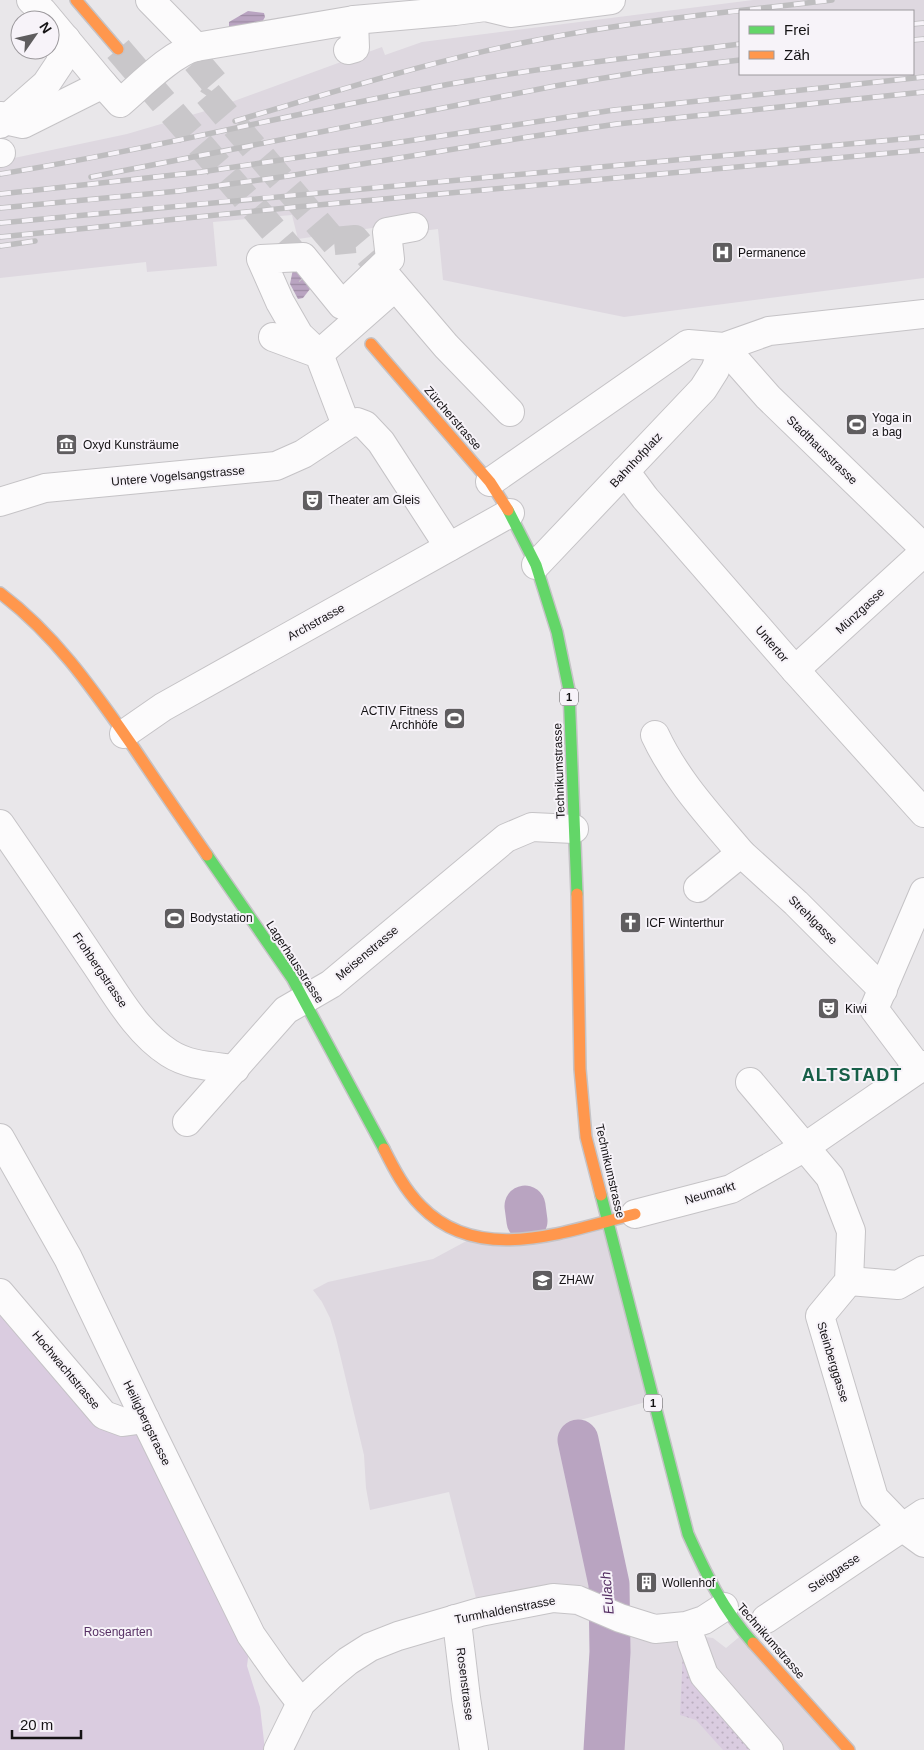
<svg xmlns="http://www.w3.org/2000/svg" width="924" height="1750" viewBox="0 0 924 1750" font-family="Arial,sans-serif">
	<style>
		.built { fill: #ded8e0; fill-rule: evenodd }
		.grass { fill: url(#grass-dots) }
		.park { fill: #dacce0 }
		.water { fill: url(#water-rules) }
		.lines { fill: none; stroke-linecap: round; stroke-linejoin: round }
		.river { stroke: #b9a4c1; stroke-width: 41 }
		.street-tunnel { stroke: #c9c7ca; stroke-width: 28; stroke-dasharray: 28 14; stroke-linecap: butt }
		.primary-tunnel { stroke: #c9c7ca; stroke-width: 28; stroke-dasharray: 28 14; stroke-linecap: butt }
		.street-casing { stroke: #c5c3c6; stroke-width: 30 }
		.fast-casing { stroke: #c5c3c6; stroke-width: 14 }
		.slow-casing { stroke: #c5c3c6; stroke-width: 14 }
		.street { stroke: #fcfbfc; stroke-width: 28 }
		.fast { stroke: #63d668; stroke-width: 11 }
		.slow { stroke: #ff974d; stroke-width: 11 }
		.rail-casing { stroke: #bebdbf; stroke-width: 5.5 }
		.rail { stroke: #f7f3f9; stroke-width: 4; stroke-dasharray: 11; stroke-linecap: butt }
		.labels { text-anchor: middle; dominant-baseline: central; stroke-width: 4; stroke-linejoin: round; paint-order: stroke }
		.shield { fill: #f7f3f9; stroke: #585659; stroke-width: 1 }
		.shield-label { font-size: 11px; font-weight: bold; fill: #141214 }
		.poi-label { font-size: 12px; fill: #141214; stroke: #f7f3f9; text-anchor: start }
		.street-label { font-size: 12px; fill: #141214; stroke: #f7f3f9 }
		.park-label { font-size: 12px; fill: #573165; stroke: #f7f3f9 }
		.water-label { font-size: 14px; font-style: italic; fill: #542e62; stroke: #f7f3f9 }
		.district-label { font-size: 18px; font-weight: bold; letter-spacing: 1px; fill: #175f48; stroke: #f7f3f9 }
	</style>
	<defs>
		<pattern id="grass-dots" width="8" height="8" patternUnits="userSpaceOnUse" patternTransform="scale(1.25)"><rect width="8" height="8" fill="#dacce0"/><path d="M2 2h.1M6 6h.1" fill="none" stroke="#baaebf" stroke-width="1.8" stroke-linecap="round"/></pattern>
		<pattern id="water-rules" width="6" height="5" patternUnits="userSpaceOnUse" patternTransform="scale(1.25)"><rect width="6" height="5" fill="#b9a4c1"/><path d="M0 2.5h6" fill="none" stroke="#9e8ca5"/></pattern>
	</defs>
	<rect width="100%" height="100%" fill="#e9e7ea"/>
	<g class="built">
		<path d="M 753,0 L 924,0 L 924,278 L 624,317 L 443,280 L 438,229 L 414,232 L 413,222 L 298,239 L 292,215 L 213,222 L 217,266 L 147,272 L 146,262 L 0,278 L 0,161 L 127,134 L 212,109 L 382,47 L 385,55 L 422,42 ZM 740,11 L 913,11 L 913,74 L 740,74 Z"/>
		<polygon points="607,1220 653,1400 573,1422 609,1584 620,1618 687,1638 705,1637 713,1638 726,1648 744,1633 849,1750 614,1750 619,1634 600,1609 477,1602 449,1492 370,1510 366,1488 364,1455 336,1338 330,1318 322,1302 313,1290 328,1282 433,1259 472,1238"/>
	</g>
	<g class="grass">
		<polygon points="600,1609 619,1634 614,1750 595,1750"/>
		<polygon points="683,1651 755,1750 723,1750 696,1720 680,1715"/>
	</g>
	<polygon class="park" points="0,1293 104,1415 145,1419 251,1635 247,1666 260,1707 265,1750 0,1750"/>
	<g class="water">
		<polygon points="248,11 264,13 265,17 260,26 230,28 229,27 229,22"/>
		<polygon points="302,263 310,289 303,298 298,299 290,284 294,264"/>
	</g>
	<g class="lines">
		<g class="river">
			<polyline points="525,1206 527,1221"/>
			<polyline points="578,1440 609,1584 610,1652 604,1750"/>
		</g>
		<g class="street-tunnel">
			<polyline points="196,61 219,88 212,99"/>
			<polyline points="208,94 341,250"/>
			<polyline points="334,241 355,239 378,266"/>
		</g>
		<polyline class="primary-tunnel" points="118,49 310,273"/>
		<defs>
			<g id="street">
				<polyline points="31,0 43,12 103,84"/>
				<polyline points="150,0 196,47"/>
				<polyline points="348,50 355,48 354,20"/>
				<polyline points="2,116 5,120 46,84 60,63 66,39"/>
				<path d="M 0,124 L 5,120 L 23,124 L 103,84 L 120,103 C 140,86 172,53 196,47 L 354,20 L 455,11 L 485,7 L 510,13 L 611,0"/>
				<polyline points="0,153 1,153"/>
				<polyline points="383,272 446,346 510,412"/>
				<polyline points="395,287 319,354 299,335 280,302 261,259 303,257 342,305 390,259 387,232 414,227"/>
				<polyline points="273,337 319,354 346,425"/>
				<polyline points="724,347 768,397 924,548"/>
				<polyline points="625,471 645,498 795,670 924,813"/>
				<polyline points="490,482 688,344 724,347 769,331 924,314"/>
				<polyline points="0,502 45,488 276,466 303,454 350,423 357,422 365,425 381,442 449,547"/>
				<polyline points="536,565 703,389 715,370 724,347"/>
				<polyline points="795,670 924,552"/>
				<polyline points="124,734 163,707 510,513"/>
				<path d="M 655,735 C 676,780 709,815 741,853"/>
				<path d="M 0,824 C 31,869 62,914 92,959 C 115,992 135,1031 169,1053 C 189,1066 212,1066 235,1069"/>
				<polyline points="698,888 741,853 796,903 883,990"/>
				<polyline points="919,1069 874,1009 924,892"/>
				<polyline points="750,1082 830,1177 851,1231 849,1281 820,1316 874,1498 902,1527 924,1543"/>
				<polyline points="187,1122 286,1010 331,984 506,838 532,827 574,829"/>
				<polyline points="0,1138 68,1258 145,1419 251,1635 277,1672 301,1703"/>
				<polyline points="635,1214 731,1189 805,1147 924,1065"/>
				<polyline points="849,1281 898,1285 924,1270"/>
				<polyline points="0,1293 104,1415 123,1422 145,1419"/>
				<polyline points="455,1619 458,1630 466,1698 474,1750"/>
				<polyline points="766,1619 924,1513"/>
				<polyline points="692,1642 704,1675 769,1750"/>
				<polyline points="278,1750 301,1703 330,1676 348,1661 370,1647 398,1636 480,1612 553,1598 578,1600 620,1618 655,1629 686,1626 704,1620 724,1607"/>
			</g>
			<g id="fast">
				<polyline points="508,510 536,565 557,632 569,690 577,894"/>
				<polyline points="207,855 292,978 384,1149"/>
				<path d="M 601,1195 L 688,1534 C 707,1576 722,1608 753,1643"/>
			</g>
			<g id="slow">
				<polyline points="76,0 118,49"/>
				<polyline points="371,344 490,482 508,510"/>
				<path d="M 0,593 C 56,635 94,691 134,748 C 158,784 182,819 207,855"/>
				<polyline points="577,894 580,1069 586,1137 601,1195"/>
				<path d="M 384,1149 C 394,1169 405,1190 421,1206 C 479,1266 566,1231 635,1214"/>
				<polyline points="753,1643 849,1750"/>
			</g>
		</defs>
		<use href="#street" class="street-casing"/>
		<use href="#fast" class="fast-casing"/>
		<use href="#slow" class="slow-casing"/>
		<use href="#street" class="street"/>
		<use href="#fast" class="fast"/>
		<use href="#slow" class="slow"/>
		<defs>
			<g id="rail">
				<polyline points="913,24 924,23"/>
				<polyline points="913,40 924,39"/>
				<path d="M 235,121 C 334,92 431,61 532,41 C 631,21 732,12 832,0"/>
				<path d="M 0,174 C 153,149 303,111 456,83 C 550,66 645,56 740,44"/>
				<polyline points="91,177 555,86 647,71 740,60"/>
				<polyline points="0,194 201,172 614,110 924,77"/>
				<polyline points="0,208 179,191 288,176 528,137 617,124 924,92"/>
				<path d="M 0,223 C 308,193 616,166 924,137"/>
				<polyline points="0,237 296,207 924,150"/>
				<polyline points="0,246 35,241"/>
			</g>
		</defs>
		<use href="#rail" class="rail-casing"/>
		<use href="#rail" class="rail"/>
	</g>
	<defs>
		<symbol id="hospital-square" viewBox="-11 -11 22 22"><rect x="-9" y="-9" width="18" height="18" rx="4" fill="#5f5d5f" stroke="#f7f3f9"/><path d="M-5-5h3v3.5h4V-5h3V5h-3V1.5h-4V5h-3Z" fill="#fff"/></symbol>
		<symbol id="stadium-square" viewBox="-11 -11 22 22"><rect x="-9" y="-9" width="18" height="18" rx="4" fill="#5f5d5f" stroke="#f7f3f9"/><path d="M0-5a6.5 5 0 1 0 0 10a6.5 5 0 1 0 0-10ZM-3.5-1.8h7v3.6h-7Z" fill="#fff"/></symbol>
		<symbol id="museum-square" viewBox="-11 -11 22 22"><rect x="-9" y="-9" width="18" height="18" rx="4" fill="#5f5d5f" stroke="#f7f3f9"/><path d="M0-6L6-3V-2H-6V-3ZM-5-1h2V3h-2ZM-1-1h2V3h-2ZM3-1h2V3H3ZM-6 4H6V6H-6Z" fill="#fff"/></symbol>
		<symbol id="theatre-square" viewBox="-11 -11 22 22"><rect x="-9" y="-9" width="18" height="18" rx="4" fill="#5f5d5f" stroke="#f7f3f9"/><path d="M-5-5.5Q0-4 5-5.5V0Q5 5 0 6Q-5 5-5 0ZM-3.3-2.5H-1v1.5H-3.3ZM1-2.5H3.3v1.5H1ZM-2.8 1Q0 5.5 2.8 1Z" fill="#fff"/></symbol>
		<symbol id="church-square" viewBox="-11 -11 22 22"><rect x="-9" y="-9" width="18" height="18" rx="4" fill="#5f5d5f" stroke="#f7f3f9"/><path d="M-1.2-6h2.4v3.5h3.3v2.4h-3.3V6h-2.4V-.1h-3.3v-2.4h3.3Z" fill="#fff"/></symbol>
		<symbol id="university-square" viewBox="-11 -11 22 22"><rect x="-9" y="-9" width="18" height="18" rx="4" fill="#5f5d5f" stroke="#f7f3f9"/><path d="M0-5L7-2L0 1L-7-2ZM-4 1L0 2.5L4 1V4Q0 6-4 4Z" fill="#fff"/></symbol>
		<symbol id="building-square" viewBox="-11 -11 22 22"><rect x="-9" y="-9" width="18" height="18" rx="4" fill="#5f5d5f" stroke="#f7f3f9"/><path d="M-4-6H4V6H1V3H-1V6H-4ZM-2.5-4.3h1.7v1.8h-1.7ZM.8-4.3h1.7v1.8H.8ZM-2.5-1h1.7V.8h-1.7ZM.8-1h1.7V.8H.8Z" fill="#fff"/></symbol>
	</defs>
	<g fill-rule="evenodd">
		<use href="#hospital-square" x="710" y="240" width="25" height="25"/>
		<use href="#stadium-square" x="844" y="412" width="25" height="25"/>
		<use href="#museum-square" x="54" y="432" width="25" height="25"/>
		<use href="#theatre-square" x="300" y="488" width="25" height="25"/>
		<use href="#stadium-square" x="442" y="706" width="25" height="25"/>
		<use href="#stadium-square" x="162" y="906" width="25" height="25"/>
		<use href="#church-square" x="618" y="910" width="25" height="25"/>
		<use href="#theatre-square" x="816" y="996" width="25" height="25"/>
		<use href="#university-square" x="530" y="1268" width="25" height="25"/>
		<use href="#building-square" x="634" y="1570" width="25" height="25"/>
	</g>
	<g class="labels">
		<g class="shield">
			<rect x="560" y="688.5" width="18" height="17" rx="4"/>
			<rect x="644" y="1394.5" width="18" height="17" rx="4"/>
		</g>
		<g class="shield-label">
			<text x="569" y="697">1</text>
			<text x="653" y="1403">1</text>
		</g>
		<g class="poi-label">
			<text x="738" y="253">Permanence</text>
			<text x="872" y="418">Yoga in<tspan x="872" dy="14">a bag</tspan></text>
			<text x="83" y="445">Oxyd Kunsträume</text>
			<text x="328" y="500">Theater am Gleis</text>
			<text x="438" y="711" text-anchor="end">ACTIV Fitness<tspan x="438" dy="14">Archhöfe</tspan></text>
			<text x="190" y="918">Bodystation</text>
			<text x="646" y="923">ICF Winterthur</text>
			<text x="845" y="1009">Kiwi</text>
			<text x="559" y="1280">ZHAW</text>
			<text x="662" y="1583">Wollenhof</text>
		</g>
		<g class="street-label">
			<text transform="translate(453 418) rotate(49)">Zürcherstrasse</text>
			<text transform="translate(822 450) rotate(44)">Stadthausstrasse</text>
			<text transform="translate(636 460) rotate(-47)">Bahnhofplatz</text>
			<text transform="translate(178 476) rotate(-5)">Untere Vogelsangstrasse</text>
			<text transform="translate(860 611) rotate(-43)">Münzgasse</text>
			<text transform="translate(316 622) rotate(-29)">Archstrasse</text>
			<text transform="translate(772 644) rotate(49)">Untertor</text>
			<text transform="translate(559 771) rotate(-92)">Technikumstrasse</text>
			<text transform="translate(813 920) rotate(45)">Strehlgasse</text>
			<text transform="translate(367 953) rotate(-40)">Meisenstrasse</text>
			<text transform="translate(295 962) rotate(57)">Lagerhausstrasse</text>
			<text transform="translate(100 970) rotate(56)">Frohbergstrasse</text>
			<text transform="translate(610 1171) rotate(77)">Technikumstrasse</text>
			<text transform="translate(710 1193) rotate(-17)">Neumarkt</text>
			<text transform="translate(833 1362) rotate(73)">Steinberggasse</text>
			<text transform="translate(66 1370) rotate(50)">Hochwachtstrasse</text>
			<text transform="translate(147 1423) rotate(64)">Heiligbergstrasse</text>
			<text transform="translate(834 1573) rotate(-34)">Steiggasse</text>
			<text transform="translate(505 1610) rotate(-11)">Turmhaldenstrasse</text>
			<text transform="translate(771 1641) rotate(49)">Technikumstrasse</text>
			<text transform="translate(465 1684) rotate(83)">Rosenstrasse</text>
		</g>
		<g class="park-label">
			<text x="118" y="1632">Rosengarten</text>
		</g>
		<g class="water-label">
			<text transform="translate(607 1593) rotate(-95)">Eulach</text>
		</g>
		<g class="district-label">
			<text x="852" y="1075">ALTSTADT</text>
		</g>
	</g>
	<rect x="739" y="10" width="175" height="65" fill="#f7f3f9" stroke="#9c999d"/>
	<rect x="749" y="26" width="25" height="8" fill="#63d668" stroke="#9c999d"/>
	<text x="784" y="35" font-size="15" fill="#141214">Frei</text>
	<rect x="749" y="51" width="25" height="8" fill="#ff974d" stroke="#9c999d"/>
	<text x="784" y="60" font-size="15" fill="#141214">Zäh</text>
	<g transform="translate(35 35) rotate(56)"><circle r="24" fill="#f7f3f9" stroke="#9c999d"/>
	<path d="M0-4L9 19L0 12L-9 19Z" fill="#5f5d5f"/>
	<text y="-8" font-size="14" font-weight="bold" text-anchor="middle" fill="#141214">N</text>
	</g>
	<path d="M12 1730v8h69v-8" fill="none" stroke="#141214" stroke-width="2.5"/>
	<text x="20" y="1730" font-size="15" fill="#141214" stroke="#f7f3f9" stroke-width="4" paint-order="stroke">20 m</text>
</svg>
